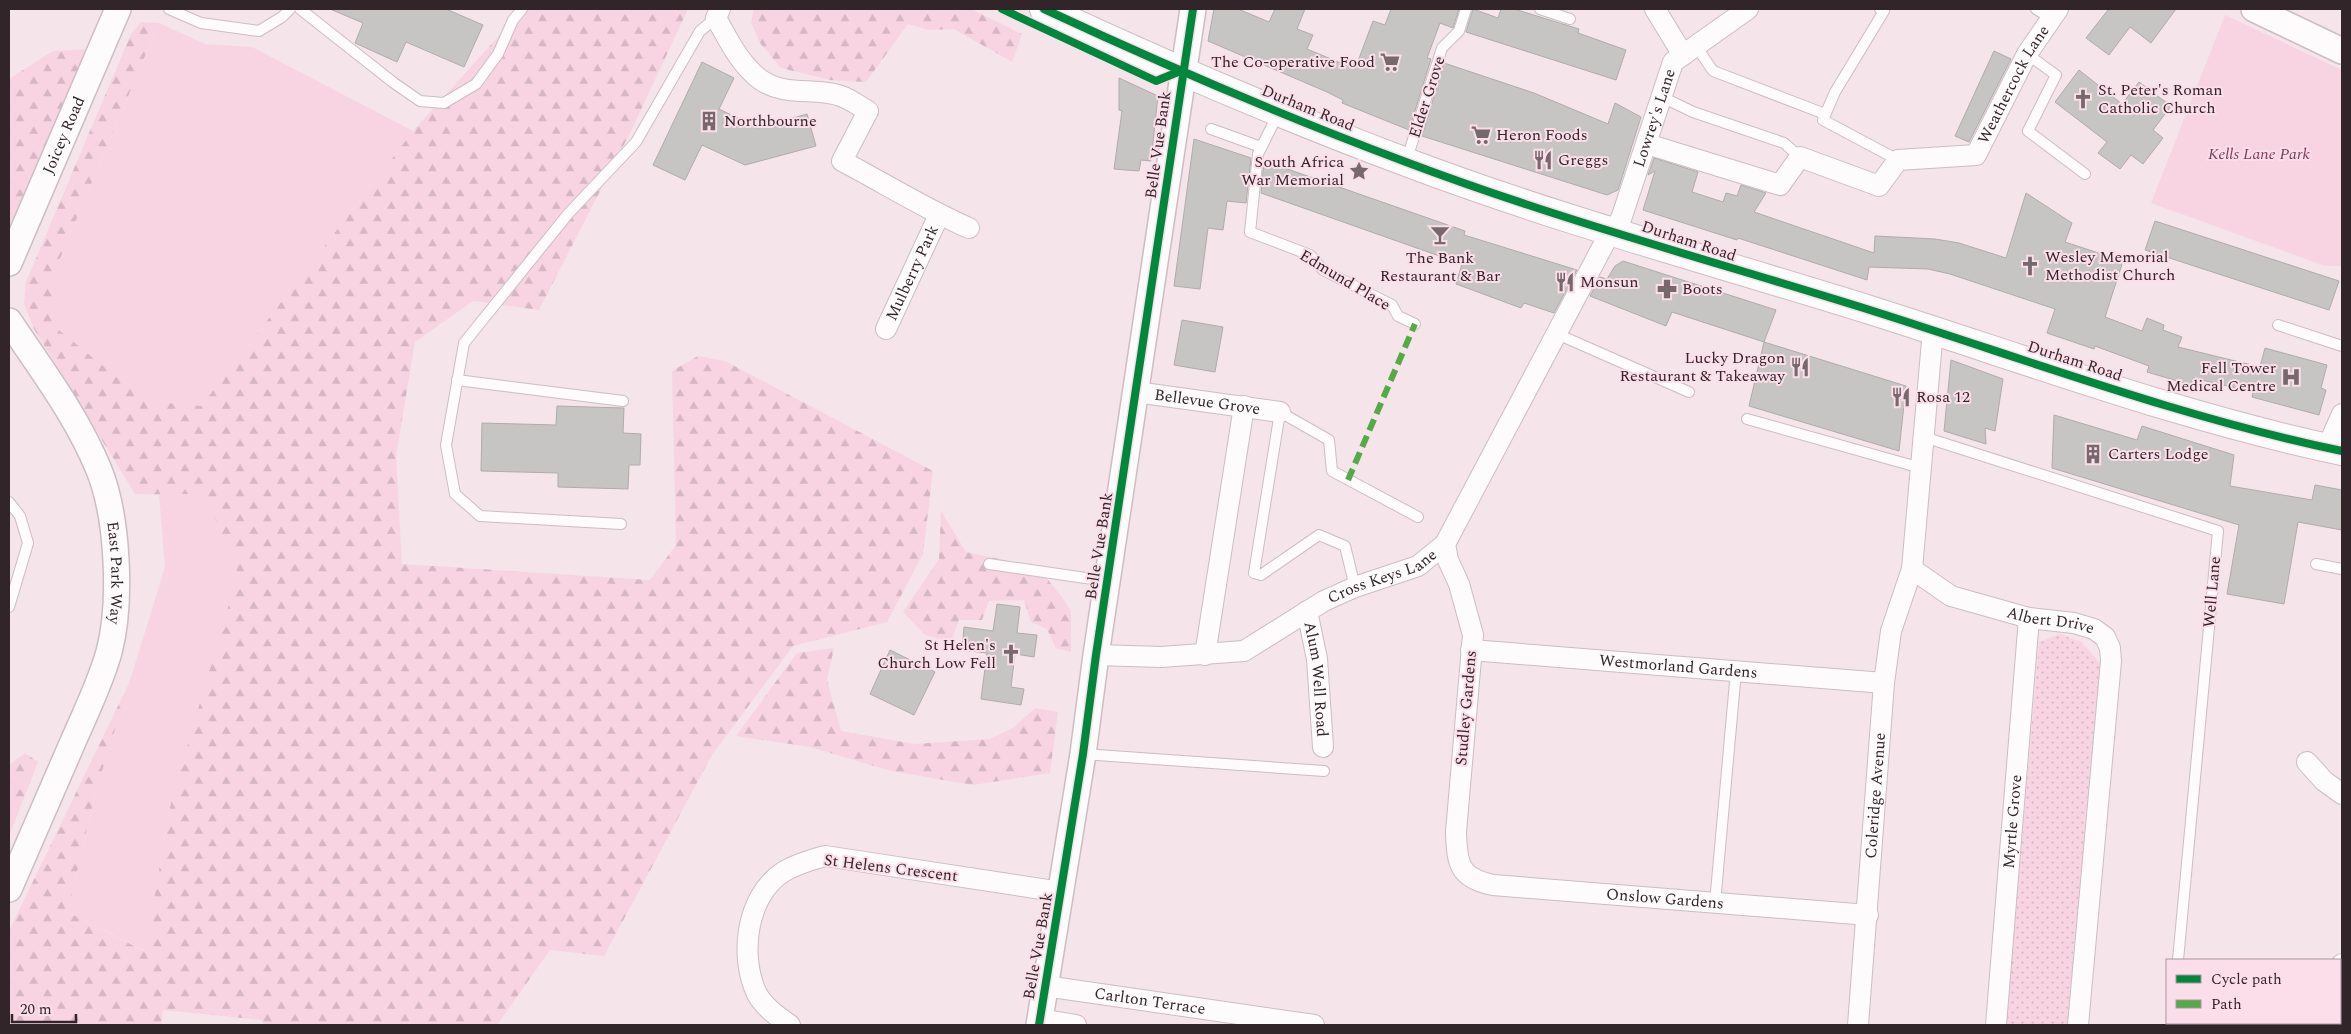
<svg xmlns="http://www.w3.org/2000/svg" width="2351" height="1034" viewBox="0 0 2351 1034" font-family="Spectral,serif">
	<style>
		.grass { fill: url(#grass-dots) }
		.forest { fill: url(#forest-firs) }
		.green { fill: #f8d4e2 }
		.building { fill: #c7c5c3; stroke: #afacab }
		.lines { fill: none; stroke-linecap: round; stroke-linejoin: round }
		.service-casing { stroke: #cbbec2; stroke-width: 12 }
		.minor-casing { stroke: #cbbec2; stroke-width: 22 }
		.tertiary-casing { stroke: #cbbec2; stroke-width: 28 }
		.primary-casing { stroke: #cbbec2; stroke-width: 30 }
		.service { stroke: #fefbfc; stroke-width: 10 }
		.minor { stroke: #fefbfc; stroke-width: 20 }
		.tertiary { stroke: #fefbfc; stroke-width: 25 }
		.primary { stroke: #fefbfc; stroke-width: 28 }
		.quiet { stroke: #54aa44; stroke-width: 6; stroke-dasharray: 12 6; stroke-linecap: butt }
		.cycleway-casing { stroke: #fbdee9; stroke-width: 11 }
		.cycleway { stroke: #00873e; stroke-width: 8 }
		.labels { text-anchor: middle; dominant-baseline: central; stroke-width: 4; stroke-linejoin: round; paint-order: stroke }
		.poi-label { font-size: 16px; fill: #32252a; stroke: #fbdee9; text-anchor: start }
		.street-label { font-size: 16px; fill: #32252a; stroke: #fbdee9 }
		.park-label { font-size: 16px; font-style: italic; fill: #83385c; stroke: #fbdee9 }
	</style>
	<defs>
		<pattern id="grass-dots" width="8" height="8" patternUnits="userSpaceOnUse" patternTransform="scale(1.25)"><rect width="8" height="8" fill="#f8d4e2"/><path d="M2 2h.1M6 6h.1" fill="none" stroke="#d5b6c2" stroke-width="1.8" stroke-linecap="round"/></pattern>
		<pattern id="forest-firs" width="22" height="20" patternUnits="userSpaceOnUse" patternTransform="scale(1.25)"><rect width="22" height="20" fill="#f8d4e2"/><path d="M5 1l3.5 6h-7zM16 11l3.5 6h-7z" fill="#d5b6c2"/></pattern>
	</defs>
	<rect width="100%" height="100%" fill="#f5e4ea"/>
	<polygon class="grass" points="2060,634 2081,642 2100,663 2067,1025 2006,1025 2039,642"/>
	<g class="forest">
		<polygon points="523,9 688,9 633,127 539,310 473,301 415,342 396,456 402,564 650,580 676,545 672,371 698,356 725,361 933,471 923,554 887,622 793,646 712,755 604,956 550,950 497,1025 263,1025 262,1020 163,1010 161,1025 9,1025 9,931 134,673 96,791 68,912 144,951 171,802 205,495 135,494 34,329 24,304 26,282 131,34 141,22 159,23 57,266 201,406 413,131"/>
		<polygon points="754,9 971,9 1022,34 1012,62 954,29 929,30 908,24 866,82 830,80 781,68 760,43 751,22"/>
		<polygon points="91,49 9,237 9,79 53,51"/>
		<polygon points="941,511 966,552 1038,567 1064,600 1071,612 1071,652 1056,648 1047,629 1031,622 1024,600 989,601 982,620 959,620 951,642 925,635 903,612 939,559"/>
		<polygon points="834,648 827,680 841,731 914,744 990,739 1013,728 1035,708 1058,712 1050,773 973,785 891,771 810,747 736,736 797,653"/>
		<polygon points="25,753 38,762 9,836 9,765"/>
	</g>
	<g class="green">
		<polygon points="2225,15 2342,70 2342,266 2325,266 2151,203"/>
		<polygon points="159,23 205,44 252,47 413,131 201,406 146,401 54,326 53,298 57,266"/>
		<polygon points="159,494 205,494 238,573 171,802 145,951 68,912 96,791 165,567"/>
	</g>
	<g class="building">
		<polygon points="330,9 446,9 483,25 464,67 406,42 397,62 355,43 363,23"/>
		<polygon points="1214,9 1238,9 1269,22 1275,9 1305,9 1297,29 1313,35 1307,49 1355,69 1373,21 1385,25 1391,9 1459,9 1453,28 1440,23 1427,58 1431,59 1409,130 1342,103 1343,100 1327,92 1208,41"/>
		<polygon points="1473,9 1498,18 1501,9 1514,9 1579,29 1578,33 1626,50 1616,80 1466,32"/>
		<polygon points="2106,9 2176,9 2151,43 2130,27 2109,55 2086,38 2108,10"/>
		<polygon points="1994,51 2011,59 1969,142 1955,136"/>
		<polygon points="702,62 734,78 719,109 758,128 807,114 816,146 745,165 702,145 685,180 653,165"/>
		<polygon points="1444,63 1534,93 1608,124 1615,103 1641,117 1618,190 1607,195 1422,136"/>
		<polygon points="2079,70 2122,104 2139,82 2171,106 2153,130 2163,138 2143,164 2131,155 2120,169 2098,153 2107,142 2055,102"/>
		<polygon points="1119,78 1158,96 1151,161 1141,160 1139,171 1114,169 1122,111 1119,110"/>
		<polygon points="1194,139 1251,158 1246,203 1227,201 1223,230 1208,228 1200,289 1174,286"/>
		<polygon points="1654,158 1698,172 1692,192 1723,202 1726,193 1737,196 1741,185 1766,193 1754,212 1874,253 1875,236 1935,239 1959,243 2006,258 2026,193 2072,223 2065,242 2123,261 2105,317 2142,331 2147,318 2164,325 2163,330 2182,337 2178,347 2260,367 2265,348 2327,365 2321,388 2326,390 2319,415 2252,397 2253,392 2193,378 2191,385 2147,372 2149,366 2095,346 2094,349 2047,333 2055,309 1950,274 1928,269 1869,267 1867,280 1738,238 1737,240 1643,210 1655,171 1648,175"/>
		<polygon points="1264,162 1276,165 1465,231 1464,235 1577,270 1554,313 1524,303 1521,308 1456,284 1462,264 1261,193"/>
		<polygon points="2155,221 2339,281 2329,310 2145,250"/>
		<polygon points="1623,261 1776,310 1764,342 1672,312 1666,326 1590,296 1600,277 1607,279 1615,266"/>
		<polygon points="1182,320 1223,327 1215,372 1174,365"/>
		<polygon points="1764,342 1906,386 1899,451 1749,406"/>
		<polygon points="1951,360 2003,379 1995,431 1985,428 1986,444 1944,431"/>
		<polygon points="557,406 624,408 623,433 641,434 640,465 629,465 628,489 558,487 558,473 481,471 482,423 556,425"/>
		<polygon points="2054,415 2137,440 2142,426 2234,455 2230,486 2312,500 2315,485 2342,490 2342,530 2298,522 2284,604 2227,594 2239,525 2052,468"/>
		<polygon points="997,604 1020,607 1017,633 1037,635 1034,657 1015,654 1011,687 1024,689 1021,705 981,699 987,653 962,650 964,627 993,631"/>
		<polygon points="890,650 935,672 914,715 870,694"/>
	</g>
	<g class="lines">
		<defs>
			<g id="service">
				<polyline points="169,9 201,23 259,31 282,17 290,9"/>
				<polyline points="300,9 394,83 420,101 444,103 476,84 498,54 513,20 522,9"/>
				<polyline points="1540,9 1570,19"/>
				<polyline points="1880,9 1884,11 1835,92 1823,120 1898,160"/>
				<polyline points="2036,9 2051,18"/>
				<polyline points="1696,46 1713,71 1825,114"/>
				<polyline points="2027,54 2056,75 2028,131 2085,174"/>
				<polyline points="1662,97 1693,112 1784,143 1800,157"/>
				<polyline points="1278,114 1258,154 1250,232 1310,255 1323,270 1392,305 1398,316 1415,324"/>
				<polyline points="1211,129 1261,147"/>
				<polyline points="1406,162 1442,48 1459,31 1466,9"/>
				<polyline points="2278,325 2342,346"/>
				<polyline points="1557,334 1689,392"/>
				<polyline points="457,380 623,401"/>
				<polyline points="1747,419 1921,468"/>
				<polyline points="1924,437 2218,531 2178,960"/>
				<polyline points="9,502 20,516 28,543 9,607"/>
				<polyline points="621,524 480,516 455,494 446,445 464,343 568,214 636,142 700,31 716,18"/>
				<polyline points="989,564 1106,581"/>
				<polyline points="2316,564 2342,569"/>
				<polyline points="1355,587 1345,546 1319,535 1261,575 1254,573 1280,412 1329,440 1332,471 1418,517"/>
				<polyline points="1083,754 1324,771"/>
				<polyline points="1715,903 1736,671"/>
				<polyline points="2172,1025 2172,1023"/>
			</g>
			<g id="minor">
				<path d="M 720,9 L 716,18 C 728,39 740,65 761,80 C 785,97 815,87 841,96 C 850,99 859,106 868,111 L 842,161 C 884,183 925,209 969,228"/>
				<polyline points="1655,9 1683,55"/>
				<path id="s1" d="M 1647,144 L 1780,185 L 1800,157 L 1879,186 L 1898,160 L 1976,155 L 2027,54 L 2058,9"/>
				<path id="s2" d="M 886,329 L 939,215"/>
				<path id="s3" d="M 1933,330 L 1912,569 L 1951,596 L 2029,618 L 2074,623 L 2094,629 L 2105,637 L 2110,648 L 2111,661 L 2078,1025"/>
				<path id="s4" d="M 1136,392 L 1280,412"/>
				<polyline points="2327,448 2342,414"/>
				<path id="s5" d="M 1445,544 L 1448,560 L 1459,584 L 1473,635 L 1456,832 C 1457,864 1459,878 1493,885 L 1868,915"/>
				<path id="s6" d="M 1307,611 L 1317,659 L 1323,747"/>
				<path id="s7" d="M 1471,650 L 1884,683"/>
				<path id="s8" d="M 1096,655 L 1161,657 L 1244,651 L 1324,601 L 1355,587 L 1418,566 L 1445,544 L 1605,242 L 1621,219 L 1673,62 L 1748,9"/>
				<polyline points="1205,655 1244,406"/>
				<polyline points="2307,762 2324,781 2342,794"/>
				<path id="s9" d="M 1045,986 L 1314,1025"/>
				<polyline points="2340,989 2342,964"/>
				<polyline points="1040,1019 1076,1025"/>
				<path d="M 790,1025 C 778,1017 764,1007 757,994 C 739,956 746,897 783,872 C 796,864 811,860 825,856 L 1061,892"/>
				<path id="s10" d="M 1858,1025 L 1884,683 L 1891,631 L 1912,569"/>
				<path id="s11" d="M 1996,1025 L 2029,618"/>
				<polyline points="2336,1025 2336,1023"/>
			</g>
			<g id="tertiary">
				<polyline points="2254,9 2342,51"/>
				<path id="s12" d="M 9,263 L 118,9"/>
				<path id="s13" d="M 9,321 C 41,369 77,416 99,470 C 118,517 122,603 109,652 C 100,684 85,714 72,744 C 51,792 30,841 9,889"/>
				<polyline points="1039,1025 1083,754 1096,655 1193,9"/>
			</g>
			<path id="primary" d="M 1044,9 C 1162,64 1283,116 1406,162 C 1559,220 1717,262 1873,311 C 2028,360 2183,418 2342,451"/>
		</defs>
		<use href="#service" class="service-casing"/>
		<use href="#minor" class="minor-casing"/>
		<use href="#tertiary" class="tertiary-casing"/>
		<use href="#primary" class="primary-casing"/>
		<use href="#service" class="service"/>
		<use href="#minor" class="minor"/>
		<use href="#tertiary" class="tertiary"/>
		<use href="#primary" class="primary"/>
		<polyline class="quiet" points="1348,480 1415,324"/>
		<defs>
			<g id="cycleway">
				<polyline points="1002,9 1156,81 1183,70"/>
				<path d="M 1044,9 C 1162,64 1283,116 1406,162 C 1559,220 1717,262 1873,311 C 2028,360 2183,418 2342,451"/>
				<polyline points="1039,1025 1083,754 1096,655 1193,9"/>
			</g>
		</defs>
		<use href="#cycleway" class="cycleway-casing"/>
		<use href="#cycleway" class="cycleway"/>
	</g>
	<defs>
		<symbol id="supermarket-bare" viewBox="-9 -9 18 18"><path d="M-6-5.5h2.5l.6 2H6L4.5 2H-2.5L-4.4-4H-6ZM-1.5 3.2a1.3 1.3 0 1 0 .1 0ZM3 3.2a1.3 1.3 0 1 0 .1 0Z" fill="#76686d" stroke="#fbdee9" stroke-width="2.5" paint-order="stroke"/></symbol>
		<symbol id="church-bare" viewBox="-9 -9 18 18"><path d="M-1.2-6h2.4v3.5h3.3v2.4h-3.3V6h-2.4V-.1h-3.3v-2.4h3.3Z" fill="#76686d" stroke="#fbdee9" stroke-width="2.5" paint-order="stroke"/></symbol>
		<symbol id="building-bare" viewBox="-9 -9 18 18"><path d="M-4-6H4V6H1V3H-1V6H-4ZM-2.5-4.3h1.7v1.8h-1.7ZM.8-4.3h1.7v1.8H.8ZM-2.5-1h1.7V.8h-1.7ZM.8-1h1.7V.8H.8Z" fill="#76686d" stroke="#fbdee9" stroke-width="2.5" paint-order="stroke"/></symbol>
		<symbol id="restaurant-bare" viewBox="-9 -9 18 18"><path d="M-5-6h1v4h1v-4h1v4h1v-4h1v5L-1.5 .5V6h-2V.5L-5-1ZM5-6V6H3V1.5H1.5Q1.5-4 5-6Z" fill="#76686d" stroke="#fbdee9" stroke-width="2.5" paint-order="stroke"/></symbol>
		<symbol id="sight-bare" viewBox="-9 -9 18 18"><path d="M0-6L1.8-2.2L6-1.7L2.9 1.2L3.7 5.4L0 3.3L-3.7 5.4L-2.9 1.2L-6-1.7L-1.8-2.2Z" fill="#76686d" stroke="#fbdee9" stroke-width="2.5" paint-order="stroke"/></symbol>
		<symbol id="bar-bare" viewBox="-9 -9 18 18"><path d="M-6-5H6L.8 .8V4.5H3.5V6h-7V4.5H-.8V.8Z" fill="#76686d" stroke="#fbdee9" stroke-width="2.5" paint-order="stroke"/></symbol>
		<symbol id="pharmacy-bare" viewBox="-9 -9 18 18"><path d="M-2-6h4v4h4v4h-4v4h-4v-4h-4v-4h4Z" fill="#76686d" stroke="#fbdee9" stroke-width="2.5" paint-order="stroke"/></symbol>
		<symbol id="hospital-bare" viewBox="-9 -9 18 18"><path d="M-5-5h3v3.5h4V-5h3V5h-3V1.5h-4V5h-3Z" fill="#76686d" stroke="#fbdee9" stroke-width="2.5" paint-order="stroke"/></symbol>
	</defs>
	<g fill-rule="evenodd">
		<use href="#supermarket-bare" x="1376" y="48" width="28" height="28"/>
		<use href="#church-bare" x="2069" y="85" width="28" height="28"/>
		<use href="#building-bare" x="695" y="107" width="28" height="28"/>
		<use href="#supermarket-bare" x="1467" y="121" width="28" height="28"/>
		<use href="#restaurant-bare" x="1529" y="146" width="28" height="28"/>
		<use href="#sight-bare" x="1345" y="157" width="28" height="28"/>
		<use href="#bar-bare" x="1426" y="221" width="28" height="28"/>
		<use href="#church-bare" x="2016" y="252" width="28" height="28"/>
		<use href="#restaurant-bare" x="1551" y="268" width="28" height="28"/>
		<use href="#pharmacy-bare" x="1653" y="275" width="28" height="28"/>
		<use href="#restaurant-bare" x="1786" y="353" width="28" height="28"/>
		<use href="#hospital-bare" x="2277" y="363" width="28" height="28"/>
		<use href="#restaurant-bare" x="1887" y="383" width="28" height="28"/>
		<use href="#building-bare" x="2079" y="440" width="28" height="28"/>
		<use href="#church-bare" x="997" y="640" width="28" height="28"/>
	</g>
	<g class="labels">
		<g class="poi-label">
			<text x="1375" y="62" text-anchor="end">The Co-operative Food</text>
			<text x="2098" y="90">St. Peter's Roman<tspan x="2098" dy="18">Catholic Church</tspan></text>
			<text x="724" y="121">Northbourne</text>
			<text x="1496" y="135">Heron Foods</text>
			<text x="1558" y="160">Greggs</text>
			<text x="1344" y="162" text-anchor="end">South Africa<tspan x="1344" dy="18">War Memorial</tspan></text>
			<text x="2045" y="257">Wesley Memorial<tspan x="2045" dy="18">Methodist Church</tspan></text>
			<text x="1440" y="258" text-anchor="middle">The Bank<tspan x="1440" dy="18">Restaurant &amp; Bar</tspan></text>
			<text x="1580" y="282">Monsun</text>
			<text x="1682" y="289">Boots</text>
			<text x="1785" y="358" text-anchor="end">Lucky Dragon<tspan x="1785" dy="18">Restaurant &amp; Takeaway</tspan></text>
			<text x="2276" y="368" text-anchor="end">Fell Tower<tspan x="2276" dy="18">Medical Centre</tspan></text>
			<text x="1916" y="397">Rosa 12</text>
			<text x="2108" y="454">Carters Lodge</text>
			<text x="996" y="645" text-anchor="end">St Helen's<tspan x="996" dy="18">Church Low Fell</tspan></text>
		</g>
		<g class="street-label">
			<text stroke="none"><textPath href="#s1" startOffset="448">Weathercock Lane</textPath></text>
			<text transform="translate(1427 97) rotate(-72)">Elder Grove</text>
			<text transform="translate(1308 108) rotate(22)">Durham Road</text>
			<text stroke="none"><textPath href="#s8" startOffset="854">Lowrey's Lane</textPath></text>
			<text stroke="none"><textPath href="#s12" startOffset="139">Joicey Road</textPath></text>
			<text transform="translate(1158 145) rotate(-82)">Belle Vue Bank</text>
			<text transform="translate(1689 241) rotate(18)">Durham Road</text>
			<text stroke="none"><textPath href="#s2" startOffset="62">Mulberry Park</textPath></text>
			<text transform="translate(1345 280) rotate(31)">Edmund Place</text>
			<text transform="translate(2075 361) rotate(18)">Durham Road</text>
			<text stroke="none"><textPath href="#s4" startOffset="72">Bellevue Grove</textPath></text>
			<text transform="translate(1099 546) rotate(-81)">Belle Vue Bank</text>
			<text stroke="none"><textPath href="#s13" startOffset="279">East Park Way</textPath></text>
			<text stroke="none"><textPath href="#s8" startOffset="306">Cross Keys Lane</textPath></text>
			<text transform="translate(2212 592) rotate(-85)">Well Lane</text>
			<text stroke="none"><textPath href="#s3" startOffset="390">Albert Drive</textPath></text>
			<text stroke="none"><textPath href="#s7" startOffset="208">Westmorland Gardens</textPath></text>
			<text stroke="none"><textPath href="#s6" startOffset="69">Alum Well Road</textPath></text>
			<text transform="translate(1466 708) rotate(-85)">Studley Gardens</text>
			<text stroke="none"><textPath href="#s10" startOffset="230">Coleridge Avenue</textPath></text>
			<text stroke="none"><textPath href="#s11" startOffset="204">Myrtle Grove</textPath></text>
			<text transform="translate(891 868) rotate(7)">St Helens Crescent</text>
			<text stroke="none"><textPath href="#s5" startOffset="539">Onslow Gardens</textPath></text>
			<text transform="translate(1038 946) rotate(-80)">Belle Vue Bank</text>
			<text stroke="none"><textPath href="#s9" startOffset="106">Carlton Terrace</textPath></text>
		</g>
		<g class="park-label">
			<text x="2259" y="154">Kells Lane Park</text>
		</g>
	</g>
	<rect width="2351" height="1034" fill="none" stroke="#32252a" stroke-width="20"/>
	<rect x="2166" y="959" width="175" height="65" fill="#fbdee9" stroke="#ab949d"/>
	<rect x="2176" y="975" width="25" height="8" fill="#00873e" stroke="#ab949d"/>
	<text x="2211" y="984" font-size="15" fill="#32252a">Cycle path</text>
	<rect x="2176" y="1000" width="25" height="8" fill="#54aa44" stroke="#ab949d"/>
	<text x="2211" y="1009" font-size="15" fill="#32252a">Path</text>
	<path d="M12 1014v8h64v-8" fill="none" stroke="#32252a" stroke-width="2.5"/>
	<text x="20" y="1014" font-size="15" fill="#32252a" stroke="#fbdee9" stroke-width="4" paint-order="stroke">20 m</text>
</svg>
